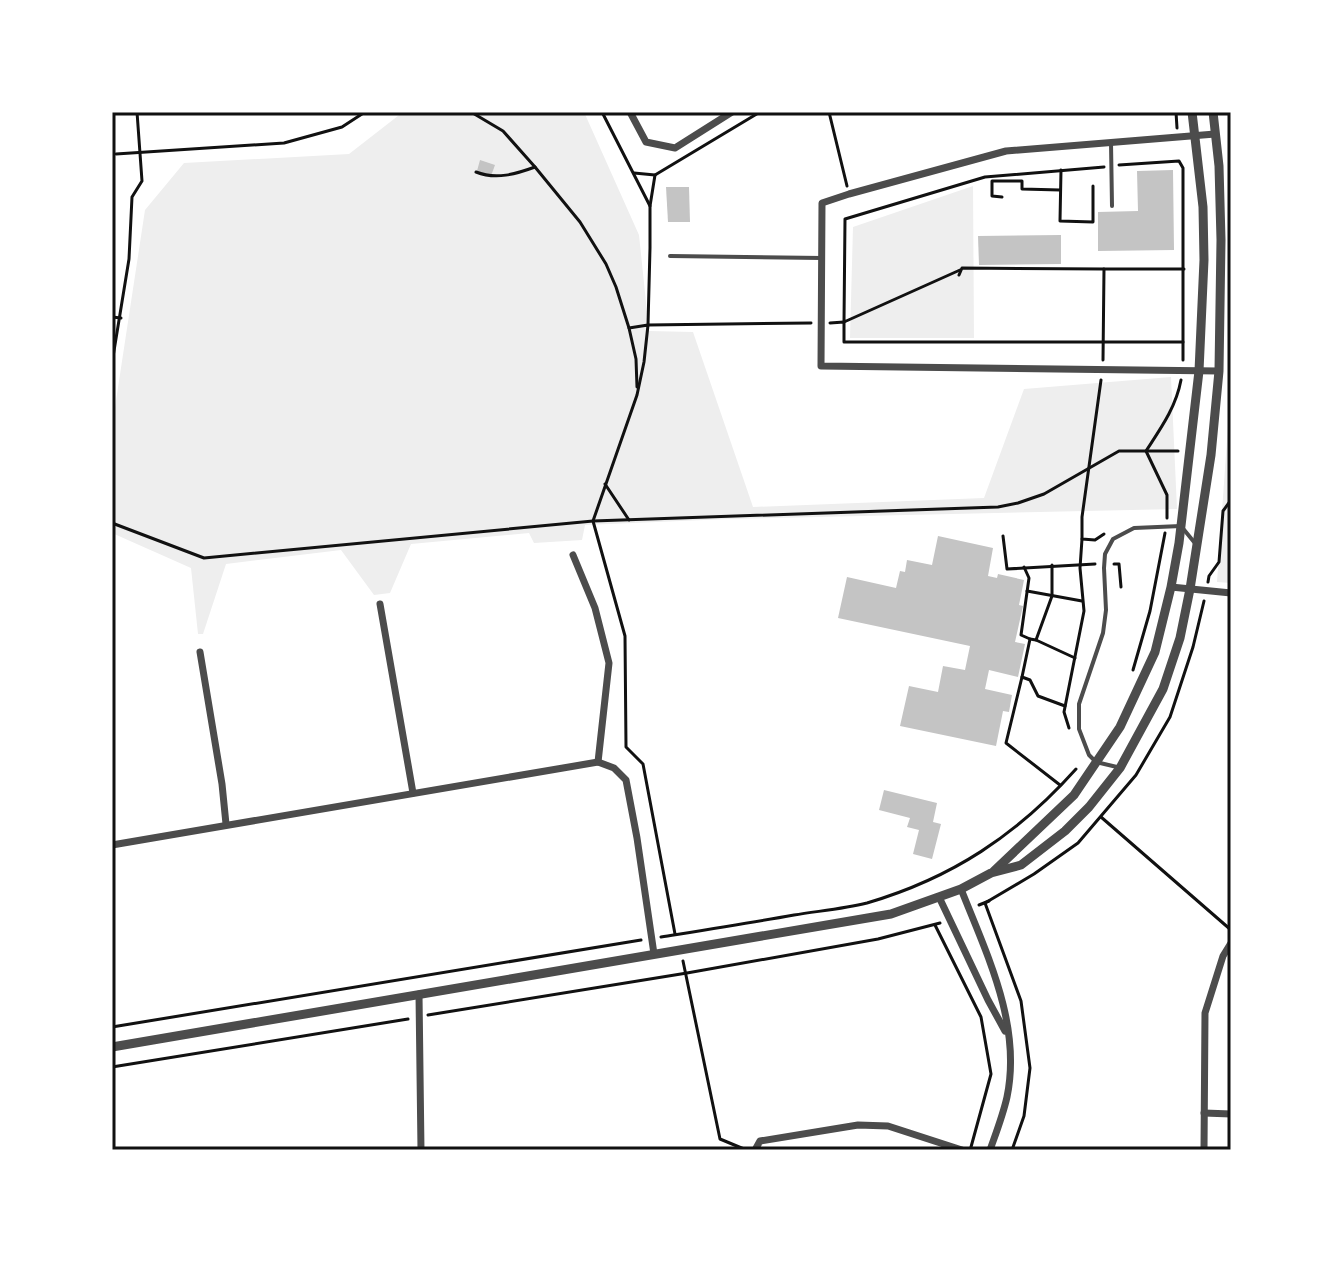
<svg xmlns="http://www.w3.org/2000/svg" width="1343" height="1262" viewBox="0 0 1343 1262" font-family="Overpass,sans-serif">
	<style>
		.green { fill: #eee }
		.building { fill: #c4c4c4 }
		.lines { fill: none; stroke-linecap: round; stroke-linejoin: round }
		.path { stroke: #111; stroke-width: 3 }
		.service { stroke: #4c4c4c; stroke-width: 4 }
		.minor { stroke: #4c4c4c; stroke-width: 7 }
		.tertiary { stroke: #4c4c4c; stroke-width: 9 }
		.neatline { fill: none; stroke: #111; stroke-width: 3 }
	</style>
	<rect width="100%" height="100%" fill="#fff"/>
	<g class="green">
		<polygon points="403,112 584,112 639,235 649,331 693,332 753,507 984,498 1024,389 1171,377 1177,509 728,519 585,525 582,540 534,543 529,533 411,544 390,593 374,595 341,550 226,564 203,634 198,634 191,568 112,533 112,427 145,210 184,163 349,154"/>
		<polygon points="973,186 974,338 850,338 853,227"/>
		<polygon points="1231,384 1231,583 1217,582"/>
	</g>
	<g class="building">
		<polygon points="480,160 495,165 491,176 477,171"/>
		<polygon points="1173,170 1174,250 1098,251 1098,212 1138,211 1137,171"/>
		<polygon points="666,187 689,187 690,222 668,222"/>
		<polygon points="1061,235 1061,264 979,265 978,236"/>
		<polygon points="938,536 993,548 988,576 997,578 998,574 1024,580 1019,605 1023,606 1015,642 1025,644 1018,677 989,670 985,689 1012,695 1009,712 1003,711 996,746 900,726 909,686 938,692 943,666 965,670 970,646 838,618 847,577 896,588 900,571 905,572 907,560 932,565"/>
		<polygon points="884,790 937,803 933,822 941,824 932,859 913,854 919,830 907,827 910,818 879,810"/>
	</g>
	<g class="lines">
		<g class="path">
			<polyline points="471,112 503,131 535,167 580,222 606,264 616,287 629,328 648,325 644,362 637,395 593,521 625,636 626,747 643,764 675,934"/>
			<polyline points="602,112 650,206"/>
			<polyline points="760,112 655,175 650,206 650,248 648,325 811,323"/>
			<polyline points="829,112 847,186"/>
			<polyline points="1176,112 1177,128"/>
			<polyline points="1230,112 1231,133"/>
			<polyline points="116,154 284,143 342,127 365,112"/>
			<polyline points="1119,165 1179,161 1183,168 1183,360"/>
			<polyline points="1061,170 1060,221 1093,222 1093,186"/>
			<path d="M 476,172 C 496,180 516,174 535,167"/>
			<polyline points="634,173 655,175"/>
			<polyline points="1002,197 992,196 992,181 1022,181 1022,189 1060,190"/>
			<polyline points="960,270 844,322 845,219 985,177 1104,167"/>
			<polyline points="959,275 962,268 1104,269"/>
			<polyline points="112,317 121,318"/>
			<polyline points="830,323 844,322 844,342 1183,342"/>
			<polyline points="629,328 636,359 637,387"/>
			<polyline points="1103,360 1104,269 1184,269"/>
			<polyline points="112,363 129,259 132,197 142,181 137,112"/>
			<polyline points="1101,380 1082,517 1082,539 1095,540 1104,534"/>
			<polyline points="605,484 629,520"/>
			<path d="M 1167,518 L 1167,495 L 1146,451 C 1161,428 1176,407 1181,380"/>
			<polyline points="112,523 204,558 593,521 998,507 1018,503 1044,494 1119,451 1178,451"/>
			<polyline points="1003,536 1007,569 1095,564"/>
			<polyline points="1114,564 1119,564 1121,587"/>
			<polyline points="1024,567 1029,578 1021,635 1030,639"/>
			<polyline points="1208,582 1209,576 1219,562 1223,511 1231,500"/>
			<polyline points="1027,591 1082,601"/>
			<polyline points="1036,640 1075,658"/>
			<polyline points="1133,670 1150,611 1165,533"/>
			<polyline points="1022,677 1030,639 1036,640 1052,596 1052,565"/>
			<polyline points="1069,728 1064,712 1084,611 1080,568 1082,539"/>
			<polyline points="1060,785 1006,743 1022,677 1030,680 1038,696 1065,706"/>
			<polyline points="1101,817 1231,930"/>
			<polyline points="979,905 989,901"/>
			<polyline points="935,925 981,1017 991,1074 971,1147"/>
			<path d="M 661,937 C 705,930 750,923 794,915 C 818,911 843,909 867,903 C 952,878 1017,835 1076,769"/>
			<polyline points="683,961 720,1139 744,1149"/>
			<polyline points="428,1015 687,973 878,939 940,923"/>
			<polyline points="112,1027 641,940"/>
			<polyline points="112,1067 408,1019"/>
			<polyline points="1012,1150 1024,1116 1030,1068 1021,1001 985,903 1034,874 1078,843 1136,775 1170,717 1193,647 1204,601"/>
		</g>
		<g class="service">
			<polyline points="1111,143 1112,206"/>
			<polyline points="670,256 822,258"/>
			<polyline points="1117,767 1096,762 1089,755 1079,729 1079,704 1103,633 1106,610 1104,568 1105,554 1113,539 1134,528 1181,526 1194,542"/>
		</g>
		<g class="minor">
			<polyline points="630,112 646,142 675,148 732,112"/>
			<polyline points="1215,134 1006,151 849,194 822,203 821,366 1219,371"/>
			<polyline points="573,555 595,608 609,663 598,762"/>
			<polyline points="1171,587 1231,593"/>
			<polyline points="380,604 413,793"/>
			<polyline points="200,652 222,784 226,824"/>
			<polyline points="112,845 598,762 614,768 626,780 637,838 654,954"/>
			<path d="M 961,889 C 987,955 1022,1025 1007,1097 C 1003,1115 996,1133 990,1150"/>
			<polyline points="939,897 988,1000 1005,1031"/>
			<polyline points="419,994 421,1150"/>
			<polyline points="1204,1113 1231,1114"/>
			<polyline points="755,1150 760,1141 858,1125 888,1126 962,1150"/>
			<polyline points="1204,1150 1205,1013 1223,956 1231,943"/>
		</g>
		<g class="tertiary">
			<polyline points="994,871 1074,795 1120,727 1155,652 1171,587 1179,543 1199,371 1204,260 1203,207 1192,112"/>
			<polyline points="112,1047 891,914 961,889 991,873 1021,865 1065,831 1089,807 1120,768 1163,689 1180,638 1190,589 1211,455 1219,371 1221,240 1219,166 1213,112"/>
		</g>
	</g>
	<rect width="1343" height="1262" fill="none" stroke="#ffffff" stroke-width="228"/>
	<rect x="114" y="114" width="1115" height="1034" class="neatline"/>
</svg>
